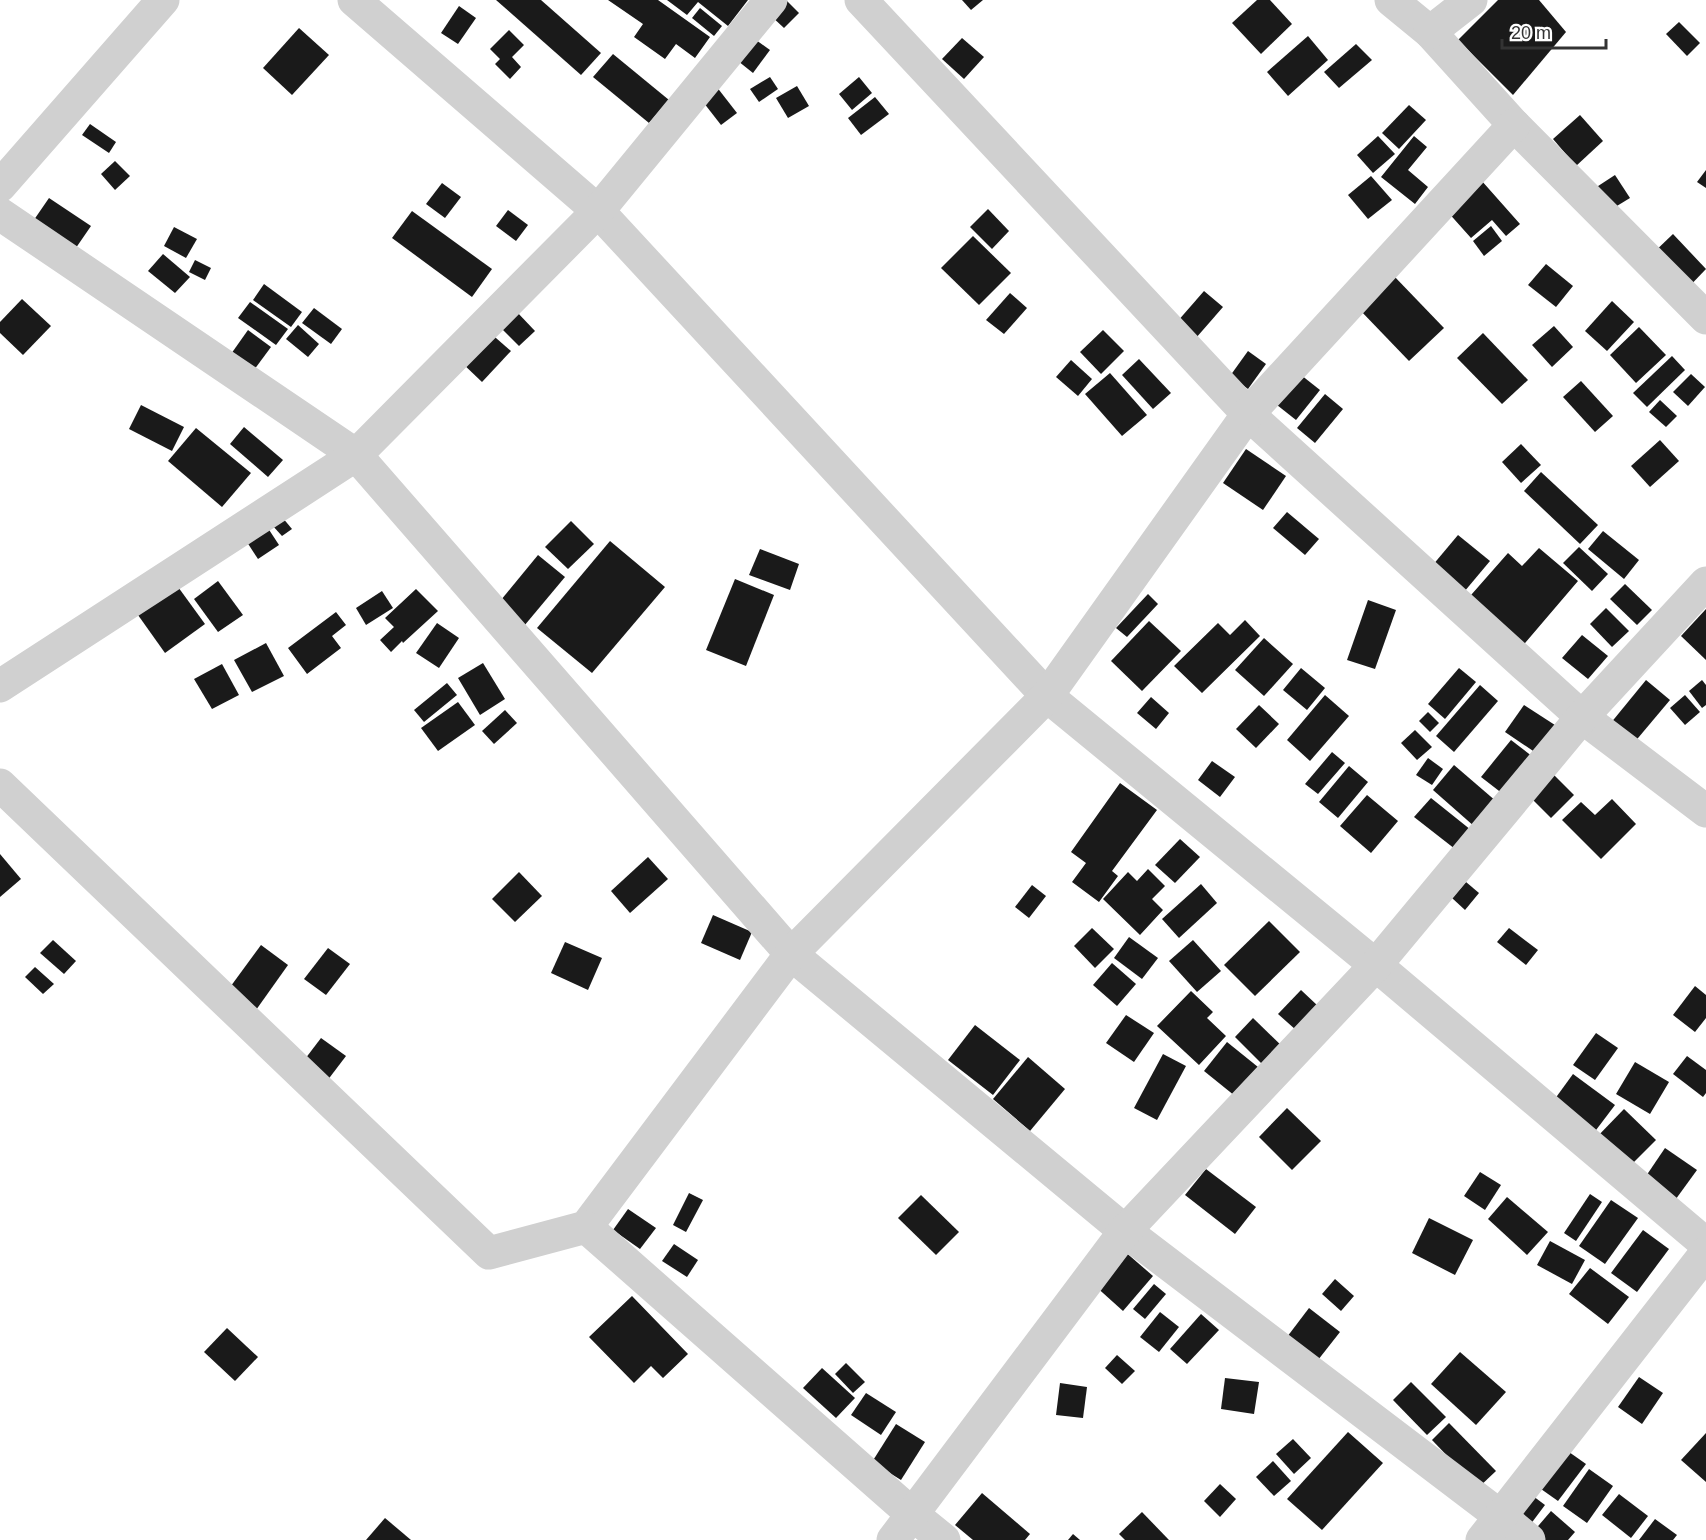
<svg xmlns="http://www.w3.org/2000/svg" width="1706" height="1540" viewBox="0 0 1706 1540" font-family="Arial,sans-serif">
	<style>
		.building { fill: #1a1a1a }
		.lines { fill: none; stroke-linecap: round; stroke-linejoin: round }
		.minor { stroke: #d0d0d0; stroke-width: 33 }
	</style>
	<rect width="100%" height="100%" fill="#fff"/>
	<g class="building">
		<polygon points="496,0 541,0 601,53 581,75"/>
		<polygon points="608,0 658,0 710,37 695,58 676,44 665,59 634,37 643,24"/>
		<polygon points="667,0 748,0 728,26 698,2 687,15"/>
		<polygon points="786,0 799,13 784,28 770,15"/>
		<polygon points="962,0 983,0 971,10"/>
		<polygon points="1257,0 1270,0 1292,24 1261,54 1232,23"/>
		<polygon points="1498,0 1539,0 1566,32 1513,95 1458,40"/>
		<polygon points="459,6 476,18 458,44 441,33"/>
		<polygon points="700,8 722,26 714,36 692,18"/>
		<polygon points="1679,22 1700,43 1687,56 1666,34"/>
		<polygon points="299,28 329,55 292,95 263,68"/>
		<polygon points="509,30 524,45 512,57 521,67 510,79 495,64 500,59 490,49"/>
		<polygon points="749,35 770,50 753,73 733,57"/>
		<polygon points="1308,36 1328,60 1288,96 1267,72"/>
		<polygon points="962,38 984,57 964,79 942,59"/>
		<polygon points="1356,44 1372,60 1339,88 1324,72"/>
		<polygon points="613,54 669,100 649,123 593,77"/>
		<polygon points="770,77 778,89 759,102 750,89"/>
		<polygon points="859,77 872,93 852,110 839,94"/>
		<polygon points="716,86 737,113 721,125 700,98"/>
		<polygon points="797,86 809,106 788,118 776,98"/>
		<polygon points="875,97 889,114 861,135 848,118"/>
		<polygon points="1409,105 1426,120 1399,149 1382,133"/>
		<polygon points="1580,115 1603,141 1576,166 1553,139"/>
		<polygon points="90,124 116,142 109,153 82,135"/>
		<polygon points="1378,136 1395,154 1373,173 1357,155"/>
		<polygon points="1414,136 1427,147 1408,170 1428,187 1415,204 1381,177"/>
		<polygon points="115,161 130,176 115,190 101,174"/>
		<polygon points="1706,170 1706,188 1697,182"/>
		<polygon points="1615,175 1630,198 1607,212 1592,190"/>
		<polygon points="1371,176 1392,200 1368,219 1348,195"/>
		<polygon points="1481,180 1520,224 1506,236 1492,220 1471,238 1446,210"/>
		<polygon points="442,183 461,197 445,218 426,204"/>
		<polygon points="49,198 91,226 69,258 27,230"/>
		<polygon points="988,209 1009,231 992,249 970,227"/>
		<polygon points="508,210 528,225 516,241 496,226"/>
		<polygon points="412,211 492,269 472,297 392,238"/>
		<polygon points="1491,226 1502,241 1484,256 1473,241"/>
		<polygon points="174,227 197,239 186,258 164,246"/>
		<polygon points="1673,234 1706,269 1683,293 1649,257"/>
		<polygon points="973,236 1011,273 979,305 941,268"/>
		<polygon points="163,254 190,277 175,293 148,271"/>
		<polygon points="195,260 211,268 205,280 189,272"/>
		<polygon points="1546,264 1573,286 1556,307 1528,285"/>
		<polygon points="1393,275 1444,328 1409,361 1359,309"/>
		<polygon points="264,284 302,312 291,327 253,300"/>
		<polygon points="1204,291 1223,307 1189,346 1170,330"/>
		<polygon points="1010,293 1027,308 1004,334 986,320"/>
		<polygon points="22,299 51,326 23,355 0,333 0,322"/>
		<polygon points="1612,301 1634,322 1607,351 1585,331"/>
		<polygon points="250,302 288,329 276,345 238,318"/>
		<polygon points="314,308 342,329 331,344 302,323"/>
		<polygon points="516,311 535,331 519,346 499,326"/>
		<polygon points="298,325 319,344 308,357 286,339"/>
		<polygon points="1554,326 1573,347 1552,367 1532,345"/>
		<polygon points="1639,327 1666,355 1636,383 1610,355"/>
		<polygon points="248,330 271,347 254,370 231,354"/>
		<polygon points="1103,330 1124,351 1101,374 1080,352"/>
		<polygon points="488,331 511,351 482,382 460,361"/>
		<polygon points="1483,333 1528,380 1502,404 1457,358"/>
		<polygon points="1248,351 1266,364 1248,389 1230,376"/>
		<polygon points="1672,356 1685,370 1647,407 1633,393"/>
		<polygon points="1139,359 1171,393 1153,409 1122,375"/>
		<polygon points="1071,360 1092,379 1078,396 1056,377"/>
		<polygon points="1110,373 1147,415 1122,436 1085,394"/>
		<polygon points="1691,374 1705,387 1688,406 1673,392"/>
		<polygon points="1301,375 1320,390 1296,420 1277,405"/>
		<polygon points="1581,381 1613,416 1595,432 1563,397"/>
		<polygon points="1325,394 1343,409 1315,443 1297,428"/>
		<polygon points="1660,400 1677,416 1666,427 1649,412"/>
		<polygon points="141,405 184,427 172,451 129,429"/>
		<polygon points="244,427 283,460 268,477 230,444"/>
		<polygon points="196,428 251,473 222,507 168,461"/>
		<polygon points="1660,440 1679,461 1650,487 1631,466"/>
		<polygon points="1521,444 1541,465 1521,483 1502,462"/>
		<polygon points="1246,449 1286,476 1263,510 1223,483"/>
		<polygon points="1541,472 1598,525 1580,544 1524,491"/>
		<polygon points="1287,512 1319,539 1305,555 1273,528"/>
		<polygon points="282,517 292,529 282,536 272,525"/>
		<polygon points="262,519 279,545 258,559 241,533"/>
		<polygon points="571,521 594,544 568,569 545,547"/>
		<polygon points="1603,531 1639,560 1624,579 1588,549"/>
		<polygon points="1458,535 1490,561 1464,592 1432,566"/>
		<polygon points="610,541 665,587 592,673 537,628"/>
		<polygon points="1579,547 1608,574 1592,591 1563,563"/>
		<polygon points="1539,548 1578,581 1519,650 1464,603 1508,553 1522,566"/>
		<polygon points="760,549 799,564 790,590 749,575"/>
		<polygon points="538,555 565,577 519,632 492,611"/>
		<polygon points="735,579 774,595 746,666 706,650"/>
		<polygon points="173,580 205,624 165,653 133,608"/>
		<polygon points="218,581 243,615 218,632 194,599"/>
		<polygon points="1625,584 1652,610 1637,625 1610,599"/>
		<polygon points="416,589 438,611 403,643 402,641 391,652 380,640 394,627 385,618"/>
		<polygon points="382,591 393,608 366,625 356,608"/>
		<polygon points="1148,594 1158,604 1127,637 1116,628"/>
		<polygon points="1368,600 1396,610 1375,669 1347,660"/>
		<polygon points="1606,608 1629,631 1612,647 1590,624"/>
		<polygon points="1706,609 1706,660 1681,636"/>
		<polygon points="336,612 346,625 332,636 341,648 307,674 288,648"/>
		<polygon points="1245,620 1260,636 1202,693 1174,666 1218,623 1230,635"/>
		<polygon points="1149,621 1181,651 1142,691 1111,661"/>
		<polygon points="437,623 459,638 439,668 416,653"/>
		<polygon points="1582,635 1608,656 1588,679 1562,658"/>
		<polygon points="1264,638 1293,664 1264,696 1235,670"/>
		<polygon points="266,643 284,676 252,692 234,660"/>
		<polygon points="483,663 505,699 480,715 458,678"/>
		<polygon points="222,664 239,695 212,709 194,679"/>
		<polygon points="1301,668 1325,688 1307,710 1283,690"/>
		<polygon points="1459,668 1476,682 1445,719 1428,704"/>
		<polygon points="1646,680 1670,700 1633,744 1610,724"/>
		<polygon points="1702,680 1706,685 1706,705 1702,708 1689,691"/>
		<polygon points="447,683 457,695 424,722 414,710"/>
		<polygon points="1480,685 1498,701 1454,752 1436,736"/>
		<polygon points="1325,695 1349,716 1310,761 1287,740"/>
		<polygon points="1685,695 1700,712 1685,725 1670,708"/>
		<polygon points="1151,697 1169,713 1156,729 1137,713"/>
		<polygon points="458,702 475,725 438,751 421,728"/>
		<polygon points="1259,705 1279,724 1256,748 1236,729"/>
		<polygon points="1524,705 1558,727 1539,755 1505,732"/>
		<polygon points="505,710 517,723 494,744 482,731"/>
		<polygon points="1428,712 1439,723 1430,732 1419,721"/>
		<polygon points="1415,730 1432,747 1417,760 1401,743"/>
		<polygon points="1511,740 1533,757 1503,794 1481,777"/>
		<polygon points="1332,752 1345,763 1318,794 1305,784"/>
		<polygon points="1428,758 1443,769 1432,785 1416,775"/>
		<polygon points="1212,761 1235,777 1220,797 1198,780"/>
		<polygon points="1454,765 1497,802 1475,827 1433,790"/>
		<polygon points="1349,766 1368,782 1338,818 1319,802"/>
		<polygon points="1553,774 1574,795 1551,818 1530,797"/>
		<polygon points="1120,783 1157,810 1112,871 1118,876 1099,902 1072,882 1086,863 1071,852"/>
		<polygon points="1367,795 1398,821 1371,853 1340,826"/>
		<polygon points="1431,798 1471,830 1455,849 1414,817"/>
		<polygon points="1612,799 1636,824 1601,859 1562,820 1581,802 1595,815"/>
		<polygon points="1180,839 1200,857 1175,883 1155,865"/>
		<polygon points="0,854 21,879 0,897"/>
		<polygon points="648,857 668,879 630,913 611,891"/>
		<polygon points="1148,869 1165,886 1152,899 1163,910 1140,935 1103,899 1128,872 1137,881"/>
		<polygon points="519,872 542,896 515,922 492,899"/>
		<polygon points="1466,882 1479,893 1465,910 1452,898"/>
		<polygon points="1201,884 1217,903 1179,938 1162,919"/>
		<polygon points="1032,885 1046,896 1029,918 1015,907"/>
		<polygon points="713,915 752,932 740,960 701,943"/>
		<polygon points="1269,921 1300,952 1255,996 1224,965"/>
		<polygon points="1092,928 1114,949 1095,968 1074,946"/>
		<polygon points="1509,928 1538,950 1526,965 1497,942"/>
		<polygon points="1129,937 1158,958 1142,979 1114,958"/>
		<polygon points="53,940 76,961 64,974 40,953"/>
		<polygon points="1193,940 1221,971 1197,992 1169,961"/>
		<polygon points="565,942 602,958 588,990 551,973"/>
		<polygon points="261,945 288,965 256,1010 228,990"/>
		<polygon points="328,948 350,964 326,995 304,979"/>
		<polygon points="1112,963 1136,984 1117,1006 1093,985"/>
		<polygon points="35,967 54,984 43,994 25,977"/>
		<polygon points="1695,986 1706,995 1706,1018 1695,1032 1673,1015"/>
		<polygon points="1301,990 1318,1006 1296,1030 1278,1014"/>
		<polygon points="1191,991 1213,1012 1207,1018 1226,1036 1199,1065 1157,1026"/>
		<polygon points="1126,1015 1154,1033 1134,1062 1106,1043"/>
		<polygon points="1253,1018 1286,1050 1267,1069 1235,1037"/>
		<polygon points="975,1025 1020,1060 993,1095 948,1060"/>
		<polygon points="1596,1033 1618,1048 1595,1080 1573,1065"/>
		<polygon points="321,1038 346,1056 327,1081 302,1063"/>
		<polygon points="1227,1042 1258,1067 1235,1096 1204,1071"/>
		<polygon points="1163,1054 1186,1066 1157,1120 1134,1108"/>
		<polygon points="1687,1056 1706,1070 1706,1093 1703,1097 1673,1074"/>
		<polygon points="1028,1057 1065,1089 1030,1131 993,1099"/>
		<polygon points="1635,1062 1669,1082 1650,1114 1616,1094"/>
		<polygon points="1573,1074 1615,1105 1590,1138 1549,1107"/>
		<polygon points="1287,1108 1321,1141 1292,1170 1259,1137"/>
		<polygon points="1624,1109 1656,1140 1625,1171 1593,1141"/>
		<polygon points="1665,1148 1697,1170 1673,1203 1642,1182"/>
		<polygon points="1206,1169 1256,1207 1235,1234 1185,1195"/>
		<polygon points="1480,1172 1501,1185 1485,1210 1464,1196"/>
		<polygon points="689,1193 703,1200 686,1232 673,1225"/>
		<polygon points="1590,1194 1602,1202 1576,1241 1564,1233"/>
		<polygon points="921,1195 959,1232 936,1255 898,1218"/>
		<polygon points="1507,1197 1548,1232 1527,1255 1488,1219"/>
		<polygon points="1611,1200 1638,1218 1605,1264 1579,1246"/>
		<polygon points="628,1209 656,1228 640,1249 613,1230"/>
		<polygon points="1429,1218 1473,1240 1455,1275 1412,1253"/>
		<polygon points="1643,1230 1669,1249 1637,1292 1611,1273"/>
		<polygon points="1550,1241 1585,1260 1572,1284 1537,1265"/>
		<polygon points="674,1244 698,1260 687,1277 662,1261"/>
		<polygon points="1123,1250 1153,1276 1123,1311 1093,1284"/>
		<polygon points="1590,1268 1629,1297 1608,1324 1569,1294"/>
		<polygon points="1335,1279 1354,1296 1341,1311 1322,1294"/>
		<polygon points="1154,1284 1166,1294 1145,1319 1133,1309"/>
		<polygon points="632,1296 688,1354 663,1378 651,1366 634,1383 589,1337"/>
		<polygon points="1309,1308 1340,1332 1318,1360 1287,1337"/>
		<polygon points="1160,1312 1179,1327 1159,1352 1140,1337"/>
		<polygon points="1201,1314 1219,1330 1187,1364 1170,1349"/>
		<polygon points="227,1328 258,1357 235,1381 204,1352"/>
		<polygon points="1460,1352 1506,1392 1476,1425 1431,1384"/>
		<polygon points="1117,1355 1135,1371 1122,1384 1105,1368"/>
		<polygon points="846,1363 865,1382 853,1393 835,1374"/>
		<polygon points="822,1368 855,1398 836,1418 803,1388"/>
		<polygon points="1639,1377 1663,1393 1642,1424 1618,1407"/>
		<polygon points="1225,1378 1259,1382 1254,1414 1221,1409"/>
		<polygon points="1411,1382 1446,1417 1427,1435 1393,1400"/>
		<polygon points="1060,1383 1087,1387 1083,1418 1056,1415"/>
		<polygon points="866,1393 896,1412 881,1435 851,1415"/>
		<polygon points="1449,1423 1496,1471 1478,1488 1432,1440"/>
		<polygon points="896,1424 925,1442 901,1480 872,1462"/>
		<polygon points="1348,1432 1383,1463 1322,1530 1287,1499"/>
		<polygon points="1706,1433 1706,1482 1681,1460"/>
		<polygon points="1293,1439 1311,1458 1294,1474 1276,1454"/>
		<polygon points="1569,1452 1586,1464 1558,1501 1541,1489"/>
		<polygon points="1273,1461 1291,1481 1274,1496 1256,1477"/>
		<polygon points="1589,1469 1613,1486 1587,1523 1563,1506"/>
		<polygon points="1220,1484 1236,1499 1220,1517 1204,1501"/>
		<polygon points="982,1493 1030,1534 1025,1540 973,1540 955,1525"/>
		<polygon points="1619,1494 1648,1516 1631,1538 1602,1515"/>
		<polygon points="1533,1496 1545,1505 1527,1529 1515,1520"/>
		<polygon points="1551,1511 1575,1532 1568,1540 1542,1540 1533,1532"/>
		<polygon points="1142,1512 1169,1540 1125,1540 1119,1534"/>
		<polygon points="385,1518 411,1540 366,1540"/>
		<polygon points="1655,1519 1677,1535 1673,1540 1639,1540"/>
		<polygon points="1073,1534 1080,1540 1068,1540"/>
	</g>
	<g class="lines">
		<g class="minor">
			<polyline points="354,0 598,211 1047,696 1390,977 1706,1244"/>
			<polyline points="861,0 1248,414 1582,717 1706,811"/>
			<polyline points="1391,0 1430,32 1514,125 1706,318"/>
			<polyline points="1430,32 1471,0"/>
			<polyline points="0,186 163,0"/>
			<polyline points="0,214 356,455 791,954 1125,1231 1500,1516 1529,1540"/>
			<polyline points="0,686 356,455 598,211 771,0"/>
			<polyline points="0,785 489,1253 586,1227 791,954 1047,696 1248,414 1514,125"/>
			<polyline points="586,1227 912,1514 944,1540"/>
			<polyline points="893,1540 1125,1231 1375,966 1582,717 1706,583"/>
			<polyline points="1482,1540 1706,1253"/>
		</g>
	</g>
	<path d="M1502 39v9h104v-9" fill="none" stroke="#333333" stroke-width="3"/>
	<text x="1511" y="39" font-size="18" fill="#333333" stroke="#ffffff" stroke-width="4.5" paint-order="stroke">20 m</text>
</svg>
